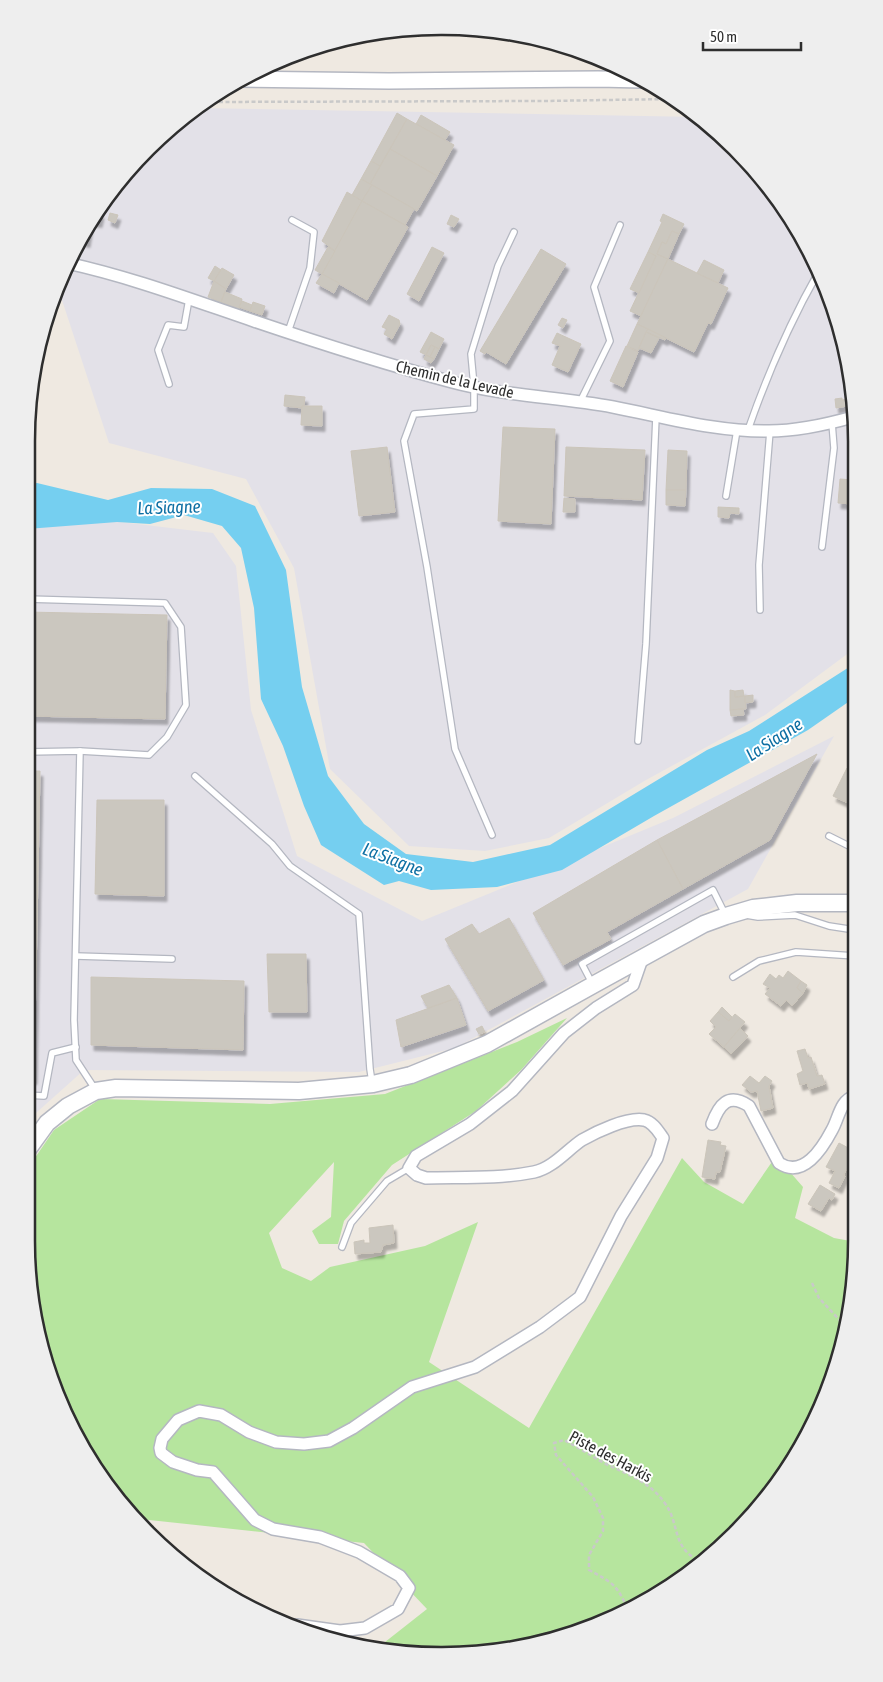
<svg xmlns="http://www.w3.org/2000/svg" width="883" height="1682" viewBox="0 0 883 1682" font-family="'Asap Condensed',sans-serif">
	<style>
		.industrial { fill: #e3e1e8 }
		.green { fill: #b6e59e }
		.water { fill: #75cff0 }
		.building { fill: #cbc7bf; stroke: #cbc5ba; filter: url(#shadow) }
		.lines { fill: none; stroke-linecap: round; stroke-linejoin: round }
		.service-casing { stroke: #b4b7c1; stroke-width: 8 }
		.minor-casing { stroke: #b4b7c1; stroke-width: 14 }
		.tertiary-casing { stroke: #b4b7c1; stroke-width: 18 }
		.secondary-casing { stroke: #b4b7c1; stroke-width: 19 }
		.path { stroke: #c9c9c9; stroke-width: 2.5; stroke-dasharray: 4 2.5; stroke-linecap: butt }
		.service { stroke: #fff; stroke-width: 5.5 }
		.minor { stroke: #fff; stroke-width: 11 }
		.tertiary { stroke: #fff; stroke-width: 15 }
		.secondary { stroke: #fff; stroke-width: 16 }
		.labels { text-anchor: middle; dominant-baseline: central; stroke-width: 4; stroke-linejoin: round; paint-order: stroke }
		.street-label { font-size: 16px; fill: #2e2e2e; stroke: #fff }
		.water-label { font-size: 18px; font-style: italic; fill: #0d6fa3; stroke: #fff }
		.rim { fill: none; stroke: #2e2e2e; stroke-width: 2.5 }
	</style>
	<defs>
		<filter id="shadow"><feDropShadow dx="3" dy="5.5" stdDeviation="1" flood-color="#0004"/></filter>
	</defs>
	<rect width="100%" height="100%" fill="#efe9e1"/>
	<g class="industrial">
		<polygon points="197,108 698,117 715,129 771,189 825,282 853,387 854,649 765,715 646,780 549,838 485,851 409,846 330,769 294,568 246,479 109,443 58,288 69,258 112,188 168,129"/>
		<polygon points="27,511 213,533 236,566 251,710 297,856 422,921 673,818 834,736 748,889 455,1048 359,1072 84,1070 36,1113 26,1125"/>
	</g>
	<polygon class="green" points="567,1018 521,1070 476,1111 392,1165 344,1221 338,1244 319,1244 312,1231 331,1217 334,1162 269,1233 282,1268 311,1281 330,1267 425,1246 478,1222 429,1362 529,1428 682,1158 704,1182 743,1204 776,1156 803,1187 795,1218 834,1238 856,1242 856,1267 843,1348 814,1424 771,1494 715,1553 601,1624 469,1655 380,1646 427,1609 364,1543 140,1519 112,1494 48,1374 26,1240 26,1171 54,1130 100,1099 270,1104 385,1094 517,1042"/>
	<polygon class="water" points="37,483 108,500 151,488 212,489 255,506 286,570 302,687 328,776 364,824 406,854 473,862 550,845 707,750 749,731 854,664 854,698 808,730 654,816 562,870 497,887 431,890 399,881 384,885 321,845 304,806 283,746 261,699 254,608 241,548 222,526 184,515 150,524 117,522 27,529 27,485"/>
	<g class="building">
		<polygon points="397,113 407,119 380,166 371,161"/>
		<polygon points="421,115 450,132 445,140 416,124"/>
		<polygon points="407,119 454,145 437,176 390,149"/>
		<polygon points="390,149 437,176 417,211 370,184"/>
		<polygon points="371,161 380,166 370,184 361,179"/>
		<polygon points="361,179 372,185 362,201 352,195"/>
		<polygon points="372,185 414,209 405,225 362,201"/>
		<polygon points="347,192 362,201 335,251 322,241"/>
		<polygon points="362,201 408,227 367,300 322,274"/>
		<polygon points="97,212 101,213 99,222 92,221"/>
		<polygon points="110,213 118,215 115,223 108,220"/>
		<polygon points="663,214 684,224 679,234 672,231 666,244 662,242 657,254 668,259 641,316 630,311 656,256 648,252 662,222 660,221"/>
		<polygon points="451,215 459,219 454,227 447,224"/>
		<polygon points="90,224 87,242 82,241 83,235"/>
		<polygon points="672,231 679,234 668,259 657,254 662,242 666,244"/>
		<polygon points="328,247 335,251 322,274 315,270"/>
		<polygon points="432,247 444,253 419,301 407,294"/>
		<polygon points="541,249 566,264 506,364 486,352 485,354 480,351"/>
		<polygon points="648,252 656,256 639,293 630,289"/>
		<polygon points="668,259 728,288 711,324 708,323 694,352 637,324"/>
		<polygon points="704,260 724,270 718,283 697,273"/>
		<polygon points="215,266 221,270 214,281 208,278"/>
		<polygon points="222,268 234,275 226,289 214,281"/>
		<polygon points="322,274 339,283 334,293 316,283"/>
		<polygon points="214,281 226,289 221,302 208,297"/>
		<polygon points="225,292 242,299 239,309 221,302"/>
		<polygon points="242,301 252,305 250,311 239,307"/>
		<polygon points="253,302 265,306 262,315 250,311"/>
		<polygon points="389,315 399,320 400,324 392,339 384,334 387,329 382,327"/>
		<polygon points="562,318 567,320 563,328 558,325"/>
		<polygon points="637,324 648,329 638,351 627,346"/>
		<polygon points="648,329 666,338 665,340 646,332"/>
		<polygon points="431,332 444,339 439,349 431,345 426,355 420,352"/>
		<polygon points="646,332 659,338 651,353 639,348"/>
		<polygon points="557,333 581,344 568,372 552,365 560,346 552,343"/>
		<polygon points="431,345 435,347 430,357 426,355"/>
		<polygon points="626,346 638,352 623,387 610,381"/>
		<polygon points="435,347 439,349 434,359 430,357"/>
		<polygon points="426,355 434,359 431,363 424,359"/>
		<polygon points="852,392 853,392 853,405 836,408 835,399 842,398 842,400 853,398"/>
		<polygon points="285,395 305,397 304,406 302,406 302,408 284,406"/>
		<polygon points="302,406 322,406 322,426 301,425"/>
		<polygon points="503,427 555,429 551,524 498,521"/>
		<polygon points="387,447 395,512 359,516 351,451"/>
		<polygon points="566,447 645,450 642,500 564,496"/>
		<polygon points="668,450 687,451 686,490 666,490"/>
		<polygon points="840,479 853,480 854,504 838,503"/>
		<polygon points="666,490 686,490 685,506 666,505"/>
		<polygon points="564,498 575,499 575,512 563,512"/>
		<polygon points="718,507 739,508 739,514 730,513 729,518 718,517"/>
		<polygon points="27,612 167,615 165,719 27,716"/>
		<polygon points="730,690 735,691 735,697 745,696 746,709 730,710"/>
		<polygon points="743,690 744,696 735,697 735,691"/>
		<polygon points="753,695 753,702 745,703 745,696"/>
		<polygon points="743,709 744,715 731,716 730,710"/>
		<polygon points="817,754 770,840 683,889 657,840"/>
		<polygon points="847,768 854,772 854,806 833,796"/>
		<polygon points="27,771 40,771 34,1079 26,1079"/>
		<polygon points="97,800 164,800 164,896 95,894"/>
		<polygon points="657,840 683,889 607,932 611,939 563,965 533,913"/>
		<polygon points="509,918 544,980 488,1011 445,939 472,924 479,934"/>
		<polygon points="267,954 306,954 307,1012 269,1012"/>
		<polygon points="788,971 801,981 797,988 803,993 792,1006 786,1000 781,1006 765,994 770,988 763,984 770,974 776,979 779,975 783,978"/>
		<polygon points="91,977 244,981 243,1050 91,1045"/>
		<polygon points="801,981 807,985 803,993 797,988"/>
		<polygon points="449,985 457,998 428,1008 421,996"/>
		<polygon points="457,998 466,1025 401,1047 396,1020"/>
		<polygon points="722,1007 732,1017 729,1021 718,1012"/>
		<polygon points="718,1012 729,1021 735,1014 745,1022 724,1047 709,1034 716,1027 710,1021"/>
		<polygon points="482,1026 485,1032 479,1034 476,1029"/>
		<polygon points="740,1028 748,1036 731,1054 724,1047"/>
		<polygon points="805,1049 808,1058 811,1057 817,1076 822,1075 825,1084 809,1089 807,1083 800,1085 797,1074 803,1071 797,1051"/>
		<polygon points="750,1076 759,1083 765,1076 772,1081 769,1086 773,1108 761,1111 757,1091 751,1092 742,1085"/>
		<polygon points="708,1140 721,1142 720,1145 726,1146 720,1172 716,1172 715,1179 702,1177"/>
		<polygon points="839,1143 856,1152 843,1176 845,1176 839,1188 829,1183 835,1171 826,1167"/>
		<polygon points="820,1185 835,1194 832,1200 829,1198 821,1211 808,1204"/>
		<polygon points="393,1225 394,1243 383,1245 381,1252 355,1254 354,1242 364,1240 364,1243 370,1243 369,1228"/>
	</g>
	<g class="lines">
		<defs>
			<g id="service">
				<polyline points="288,332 310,268 314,232 292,220"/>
				<polyline points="169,384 158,350 168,325 184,327 189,299"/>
				<polyline points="580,402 610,341 594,287 620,225"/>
				<path d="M 748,430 C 767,375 790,322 819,271"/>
				<polyline points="726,496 737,430"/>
				<polyline points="822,547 834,448 832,423"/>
				<polyline points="27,599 165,603 181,627 186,705 167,737 149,755 80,751"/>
				<polyline points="760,610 759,565 770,431"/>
				<polyline points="638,741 646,644 656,417"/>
				<polyline points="27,752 80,751 74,1020 76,1060 95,1089"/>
				<polyline points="195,776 272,844 290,866 359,914 370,1069 372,1082"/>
				<polyline points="492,835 455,749 427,567 404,441 414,414 474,409 474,386 471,354 498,266 514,232"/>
				<polyline points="829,836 855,849"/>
				<polyline points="746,915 758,917 795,915 829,926 855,930"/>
				<polyline points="76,956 172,959"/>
				<polyline points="733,977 759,961 796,952 855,956"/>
				<polyline points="592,983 582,964 713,890 725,914"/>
				<polyline points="26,1095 44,1096 52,1053 76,1047"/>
				<polyline points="342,1247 351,1223 387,1181 409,1168"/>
			</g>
			<g id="minor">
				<path d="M 67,263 C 131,277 192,300 254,321 C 319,343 385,364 452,382 C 504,396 559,397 613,407 C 665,417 716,432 769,431 C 795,431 828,424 853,417"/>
				<path d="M 712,1124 C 719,1105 728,1092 749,1106 L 779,1163 C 803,1179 822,1149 832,1130 C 839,1118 840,1100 855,1096"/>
				<path d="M 297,1625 L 340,1631 L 365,1628 L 398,1609 L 409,1588 L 400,1576 L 359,1552 L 320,1537 L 273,1529 L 255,1520 L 213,1472 L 197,1470 L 173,1462 L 161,1453 L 160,1448 L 162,1439 L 178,1420 L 199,1411 L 221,1415 L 249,1432 L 276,1442 L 304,1444 L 329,1441 L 353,1428 L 412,1387 L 475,1367 L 540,1327 L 580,1297 L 621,1216 L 657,1158 L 663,1138 C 658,1131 653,1122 644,1120 C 627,1117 596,1132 582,1140 C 567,1150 553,1168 534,1172 C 499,1179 462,1177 426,1178 L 417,1175 L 409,1168 L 416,1156 L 470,1124 L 512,1091 L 564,1033 L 596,1008 L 633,985 L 642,959"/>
			</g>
			<polyline id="tertiary" points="239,79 389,81 598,79 642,80"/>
			<polyline id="secondary" points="26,1152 47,1123 68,1106 96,1091 116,1088 299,1091 373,1084 411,1075 487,1044 593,985 704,924 726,916 753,908 797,903 855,903"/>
		</defs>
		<use href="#service" class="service-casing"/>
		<use href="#minor" class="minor-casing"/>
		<use href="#tertiary" class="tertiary-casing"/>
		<use href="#secondary" class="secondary-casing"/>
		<g class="path">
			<polyline points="206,102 544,101 670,99"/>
			<polyline points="812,1283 819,1298 846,1327"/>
			<path d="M 627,1608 C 617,1584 611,1582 589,1570 L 589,1555 L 603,1531 L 603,1518 L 593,1497 L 556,1455 L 554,1443 L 564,1440 C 577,1447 590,1455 604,1463 C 626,1474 649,1481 664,1502 C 681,1524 670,1547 701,1562"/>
		</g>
		<use href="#service" class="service"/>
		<use href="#minor" class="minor"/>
		<use href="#tertiary" class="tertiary"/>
		<use href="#secondary" class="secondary"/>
	</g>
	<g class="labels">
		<g class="street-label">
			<text transform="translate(455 379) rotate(13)">Chemin de la Levade</text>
			<text transform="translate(611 1456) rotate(28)">Piste des Harkis</text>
		</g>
		<g class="water-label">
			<text transform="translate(169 507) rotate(-2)">La Siagne</text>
			<text transform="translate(774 739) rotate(-33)">La Siagne</text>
			<text transform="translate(393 859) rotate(21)">La Siagne</text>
		</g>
	</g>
	<path d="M0 0H883V1682H0ZM441 35H442A406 406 0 0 1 848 441V1241A406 406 0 0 1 442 1647H441A406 406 0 0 1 35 1241V441A406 406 0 0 1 441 35Z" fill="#eee" fill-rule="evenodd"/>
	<path class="rim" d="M441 35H442A406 406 0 0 1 848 441V1241A406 406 0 0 1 442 1647H441A406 406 0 0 1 35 1241V441A406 406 0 0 1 441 35Z"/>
	<path d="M703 42v8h98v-8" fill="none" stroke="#2e2e2e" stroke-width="2.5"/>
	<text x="710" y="42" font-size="15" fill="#2e2e2e" stroke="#ffffff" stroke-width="4" paint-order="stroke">50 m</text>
</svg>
